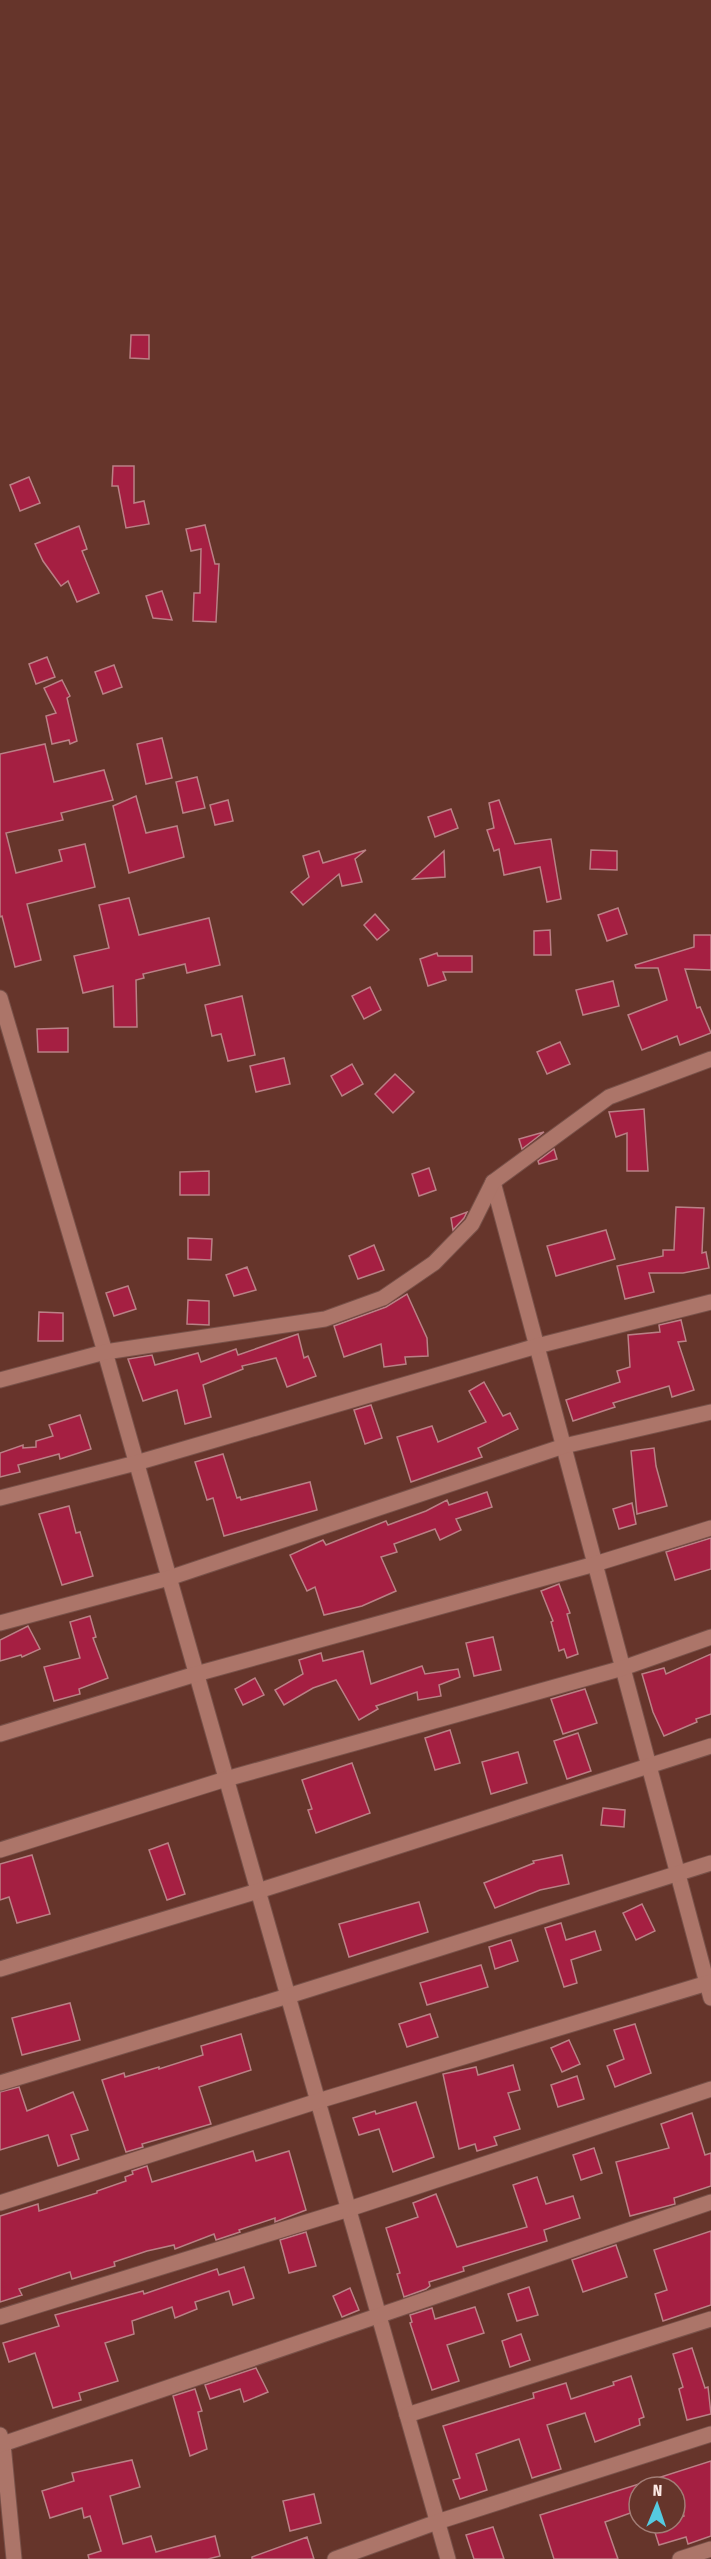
<svg xmlns="http://www.w3.org/2000/svg" width="711" height="2559" viewBox="0 0 711 2559" font-family="'Fira Sans Condensed',sans-serif">
	<style>
		.building { fill: #a51f42; stroke: #ba8086; stroke-width: 1.5 }
		.lines { fill: none; stroke-linecap: round; stroke-linejoin: round }
		.street-casing { stroke: #785149; stroke-width: 17 }
		.street { stroke: #ac7569; stroke-width: 15 }
	</style>
	<rect width="100%" height="100%" fill="#66352b"/>
	<g class="building">
		<polygon points="131,335 149,335 149,359 130,358"/>
		<polygon points="113,466 134,466 134,503 144,501 149,524 126,528 118,486 112,486"/>
		<polygon points="29,477 40,503 20,511 10,485"/>
		<polygon points="205,525 215,564 219,564 216,622 193,621 194,593 200,593 201,549 191,551 186,529"/>
		<polygon points="79,526 87,549 82,551 99,593 77,602 68,581 61,586 43,561 35,544"/>
		<polygon points="162,591 172,620 153,618 146,596"/>
		<polygon points="47,657 55,677 36,684 29,664"/>
		<polygon points="114,665 122,687 103,694 95,672"/>
		<polygon points="62,680 70,696 67,698 77,741 70,744 69,740 52,744 46,716 56,713 44,688"/>
		<polygon points="162,738 172,778 146,784 137,744"/>
		<polygon points="45,744 54,782 104,770 113,800 61,813 63,820 6,833 16,873 62,861 59,850 85,844 95,887 27,904 41,960 15,967 2,916 0,917 0,754"/>
		<polygon points="197,777 205,808 183,813 176,782"/>
		<polygon points="136,796 146,833 177,826 184,857 129,873 113,806"/>
		<polygon points="228,800 233,821 215,825 210,805"/>
		<polygon points="499,800 515,844 551,839 561,899 547,902 540,867 504,875 499,849 494,851 487,830 494,828 489,803"/>
		<polygon points="451,809 458,828 435,837 428,817"/>
		<polygon points="366,850 355,859 362,882 342,886 339,874 303,905 291,892 309,877 303,856 319,851 323,863"/>
		<polygon points="591,850 617,851 617,870 590,869"/>
		<polygon points="444,851 445,877 413,879"/>
		<polygon points="129,898 139,935 209,918 220,965 187,973 185,964 143,974 144,978 136,980 137,1027 114,1027 113,986 83,993 74,956 109,948 99,905"/>
		<polygon points="618,908 627,934 607,941 598,915"/>
		<polygon points="375,914 389,930 377,940 364,925"/>
		<polygon points="550,930 551,955 534,955 534,931"/>
		<polygon points="694,935 711,935 711,970 685,969 697,1008 700,1007 711,1033 680,1045 677,1036 642,1050 628,1015 667,1000 658,968 636,968 635,965 694,947"/>
		<polygon points="437,953 438,956 472,956 472,972 443,972 446,980 428,986 420,959"/>
		<polygon points="613,981 619,1006 583,1015 576,990"/>
		<polygon points="370,987 381,1010 364,1019 352,996"/>
		<polygon points="242,996 255,1055 228,1061 221,1034 212,1036 205,1005"/>
		<polygon points="68,1028 68,1052 38,1052 37,1029"/>
		<polygon points="560,1042 570,1064 547,1074 537,1052"/>
		<polygon points="284,1058 290,1084 256,1092 250,1066"/>
		<polygon points="352,1064 363,1084 342,1096 331,1076"/>
		<polygon points="395,1074 414,1092 393,1113 375,1094"/>
		<polygon points="644,1109 648,1171 627,1171 627,1133 616,1137 609,1112"/>
		<polygon points="544,1132 522,1149 519,1139"/>
		<polygon points="554,1149 557,1159 539,1164 538,1161"/>
		<polygon points="429,1168 436,1190 419,1196 412,1174"/>
		<polygon points="209,1171 209,1195 180,1195 180,1172"/>
		<polygon points="676,1207 704,1208 702,1253 706,1252 709,1268 683,1273 649,1273 654,1292 625,1299 617,1266 663,1256 663,1250 674,1250"/>
		<polygon points="467,1212 464,1218 453,1230 451,1218"/>
		<polygon points="606,1230 615,1259 556,1276 547,1246"/>
		<polygon points="188,1238 212,1239 211,1260 188,1259"/>
		<polygon points="374,1245 384,1270 358,1279 349,1256"/>
		<polygon points="247,1267 256,1290 234,1296 226,1275"/>
		<polygon points="128,1286 136,1309 114,1316 106,1293"/>
		<polygon points="407,1294 427,1338 428,1356 405,1357 406,1364 384,1367 381,1344 344,1357 334,1326 386,1307"/>
		<polygon points="188,1300 209,1301 209,1325 187,1324"/>
		<polygon points="39,1312 63,1313 63,1341 38,1341"/>
		<polygon points="681,1320 686,1341 678,1342 694,1390 672,1397 669,1386 613,1403 615,1407 573,1421 566,1400 620,1382 617,1371 630,1367 628,1335 660,1332 659,1325"/>
		<polygon points="298,1334 304,1358 308,1356 316,1376 287,1387 276,1358 242,1366 243,1369 203,1385 211,1417 185,1424 177,1390 143,1401 128,1359 152,1355 155,1365 198,1353 201,1362 236,1349 238,1355"/>
		<polygon points="484,1382 503,1416 510,1413 518,1429 478,1448 482,1457 411,1482 397,1437 432,1426 438,1442 486,1422 469,1391"/>
		<polygon points="371,1405 382,1438 365,1444 354,1410"/>
		<polygon points="80,1415 91,1449 60,1459 59,1454 18,1465 20,1472 0,1477 0,1453 23,1445 23,1448 36,1447 36,1441 53,1436 49,1425"/>
		<polygon points="654,1448 656,1466 667,1506 637,1514 631,1451"/>
		<polygon points="223,1454 237,1498 240,1497 241,1500 310,1482 317,1510 224,1536 213,1498 207,1500 195,1462"/>
		<polygon points="487,1492 492,1507 456,1519 461,1530 440,1540 435,1529 394,1544 397,1552 381,1557 396,1591 362,1606 324,1615 315,1587 307,1591 290,1555 323,1540 326,1545 386,1521 388,1525 426,1511 447,1500 449,1505"/>
		<polygon points="632,1503 636,1524 619,1529 613,1509"/>
		<polygon points="69,1506 76,1533 80,1532 93,1576 62,1585 39,1514"/>
		<polygon points="711,1538 711,1569 675,1580 666,1552"/>
		<polygon points="559,1584 570,1613 567,1614 578,1654 567,1658 564,1649 559,1651 551,1622 553,1621 541,1591"/>
		<polygon points="90,1616 96,1637 93,1638 108,1678 79,1689 80,1694 54,1701 44,1667 80,1658 70,1622"/>
		<polygon points="28,1626 40,1649 22,1657 21,1655 0,1661 0,1640"/>
		<polygon points="493,1637 501,1670 474,1676 466,1643"/>
		<polygon points="363,1651 371,1684 422,1666 425,1674 458,1669 460,1677 439,1685 441,1696 418,1700 417,1692 376,1706 378,1709 359,1720 336,1680 313,1688 284,1705 275,1690 303,1674 299,1660 321,1653 323,1661"/>
		<polygon points="711,1654 711,1714 696,1719 697,1722 664,1736 653,1712 642,1674 664,1668 666,1674"/>
		<polygon points="255,1678 264,1695 243,1705 235,1689"/>
		<polygon points="585,1689 597,1723 563,1734 551,1699"/>
		<polygon points="450,1730 460,1763 435,1770 425,1738"/>
		<polygon points="578,1733 591,1771 567,1779 554,1741"/>
		<polygon points="518,1752 527,1783 491,1794 482,1762"/>
		<polygon points="352,1763 370,1813 316,1833 308,1810 312,1809 302,1780"/>
		<polygon points="603,1808 625,1810 624,1827 601,1825"/>
		<polygon points="168,1843 185,1894 167,1900 149,1850"/>
		<polygon points="32,1855 50,1914 17,1923 9,1897 0,1900 0,1864"/>
		<polygon points="562,1855 569,1884 540,1890 495,1908 484,1883 534,1863 533,1861"/>
		<polygon points="419,1902 428,1932 349,1957 339,1924"/>
		<polygon points="642,1904 655,1931 636,1940 623,1913"/>
		<polygon points="561,1923 566,1940 595,1931 601,1950 571,1960 577,1983 564,1987 545,1928"/>
		<polygon points="511,1940 518,1961 495,1969 489,1947"/>
		<polygon points="481,1965 488,1987 427,2005 420,1983"/>
		<polygon points="70,2003 80,2040 22,2055 12,2018"/>
		<polygon points="430,2014 438,2037 407,2047 399,2024"/>
		<polygon points="635,2024 651,2073 615,2087 607,2066 624,2059 614,2030"/>
		<polygon points="241,2034 251,2070 199,2087 211,2124 142,2144 143,2147 126,2152 102,2080 124,2073 125,2077 159,2067 159,2069 203,2055 201,2046"/>
		<polygon points="569,2040 580,2064 562,2072 551,2048"/>
		<polygon points="513,2065 520,2090 508,2093 520,2129 494,2137 497,2145 477,2151 475,2144 459,2149 443,2074 476,2067 478,2075"/>
		<polygon points="577,2076 584,2099 558,2107 551,2085"/>
		<polygon points="19,2087 27,2111 73,2092 88,2130 71,2135 79,2159 58,2166 48,2135 0,2150 0,2092"/>
		<polygon points="416,2102 434,2157 393,2172 379,2129 359,2135 353,2118 375,2111 376,2114"/>
		<polygon points="692,2113 705,2155 711,2153 711,2186 674,2198 675,2204 630,2216 616,2162 669,2148 661,2124"/>
		<polygon points="594,2148 602,2173 581,2180 573,2155"/>
		<polygon points="253,2151 256,2161 289,2151 306,2210 275,2222 275,2218 239,2230 240,2232 216,2240 214,2234 175,2249 174,2245 147,2251 114,2262 115,2266 72,2279 70,2272 19,2289 22,2295 0,2302 0,2216 38,2204 39,2211 97,2193 97,2191 126,2181 125,2177 133,2174 132,2171 147,2166 152,2182"/>
		<polygon points="537,2177 546,2204 573,2196 580,2218 544,2230 547,2241 463,2267 464,2271 429,2282 430,2286 426,2289 404,2297 397,2274 400,2273 386,2228 418,2217 413,2203 436,2194 457,2247 527,2227 513,2185"/>
		<polygon points="711,2231 711,2305 663,2321 655,2294 667,2290 654,2250"/>
		<polygon points="306,2232 316,2266 289,2273 280,2240"/>
		<polygon points="616,2245 627,2277 583,2292 572,2260"/>
		<polygon points="244,2267 254,2298 233,2305 229,2291 195,2302 197,2309 175,2318 172,2307 132,2321 134,2334 105,2343 118,2381 79,2393 81,2400 53,2408 35,2353 9,2362 3,2343 59,2326 55,2315 143,2291 144,2294 217,2269 219,2275"/>
		<polygon points="529,2287 538,2315 517,2321 508,2294"/>
		<polygon points="350,2288 359,2310 342,2317 333,2296"/>
		<polygon points="475,2307 484,2333 447,2345 459,2381 432,2390 410,2323 412,2322 410,2315 432,2308 435,2319"/>
		<polygon points="521,2334 530,2360 510,2367 502,2341"/>
		<polygon points="692,2348 705,2388 708,2387 711,2414 687,2420 679,2389 683,2387 673,2354"/>
		<polygon points="256,2368 268,2392 244,2402 240,2389 210,2399 205,2385"/>
		<polygon points="631,2376 644,2417 639,2419 640,2425 595,2442 585,2413 547,2425 561,2469 532,2478 519,2439 476,2454 487,2490 460,2499 453,2480 460,2478 443,2426 534,2398 533,2393 566,2383 571,2399 614,2385 613,2382"/>
		<polygon points="195,2389 202,2411 198,2412 207,2449 190,2456 173,2396"/>
		<polygon points="132,2460 140,2487 110,2496 123,2544 151,2536 156,2552 215,2536 220,2556 208,2559 89,2559 88,2555 101,2551 90,2516 84,2518 82,2508 50,2518 42,2491 74,2481 72,2473"/>
		<polygon points="711,2461 711,2536 688,2544 686,2537 659,2545 652,2523 675,2523 675,2519 684,2516 675,2487 640,2487 639,2484"/>
		<polygon points="639,2484 639,2510 605,2522 618,2559 554,2559 540,2515"/>
		<polygon points="314,2494 321,2523 290,2531 283,2501"/>
		<polygon points="493,2527 504,2559 474,2559 466,2535"/>
		<polygon points="307,2537 314,2559 252,2559 252,2557"/>
	</g>
	<g class="lines">
		<defs>
			<g id="street">
				<polyline points="0,998 105,1352 448,2559"/>
				<polyline points="493,1182 711,1998"/>
				<polyline points="0,1380 105,1352 325,1319 383,1298 434,1263 472,1224 493,1182 609,1097 711,1059"/>
				<polyline points="0,1498 136,1463 537,1346 711,1302"/>
				<polyline points="0,1623 169,1578 564,1446 711,1412"/>
				<polyline points="0,1734 196,1674 595,1564 711,1528"/>
				<polyline points="0,1850 226,1779 623,1668 711,1637"/>
				<polyline points="0,1969 258,1891 711,1746"/>
				<polyline points="0,2083 288,1996 711,1863"/>
				<polyline points="0,2203 318,2101 711,1982"/>
				<polyline points="0,2317 349,2209 711,2089"/>
				<polyline points="407,2415 711,2319"/>
				<polyline points="0,2435 3,2444 14,2559"/>
				<polyline points="0,2445 711,2202"/>
				<polyline points="335,2559 437,2522 711,2434"/>
				<polyline points="680,2559 711,2549"/>
			</g>
		</defs>
		<use href="#street" class="street-casing"/>
		<use href="#street" class="street"/>
	</g>
	<g transform="translate(657 2505) rotate(2)"><circle r="28" fill="#66352b" stroke="#a27d76" stroke-width="1.5"/>
	<path d="M0-4.5L10 22L0 15L-10 22Z" fill="#55cae0"/>
	<text y="-9" font-size="16" font-weight="bold" text-anchor="middle" fill="#fdeae6">N</text>
	</g>
</svg>
